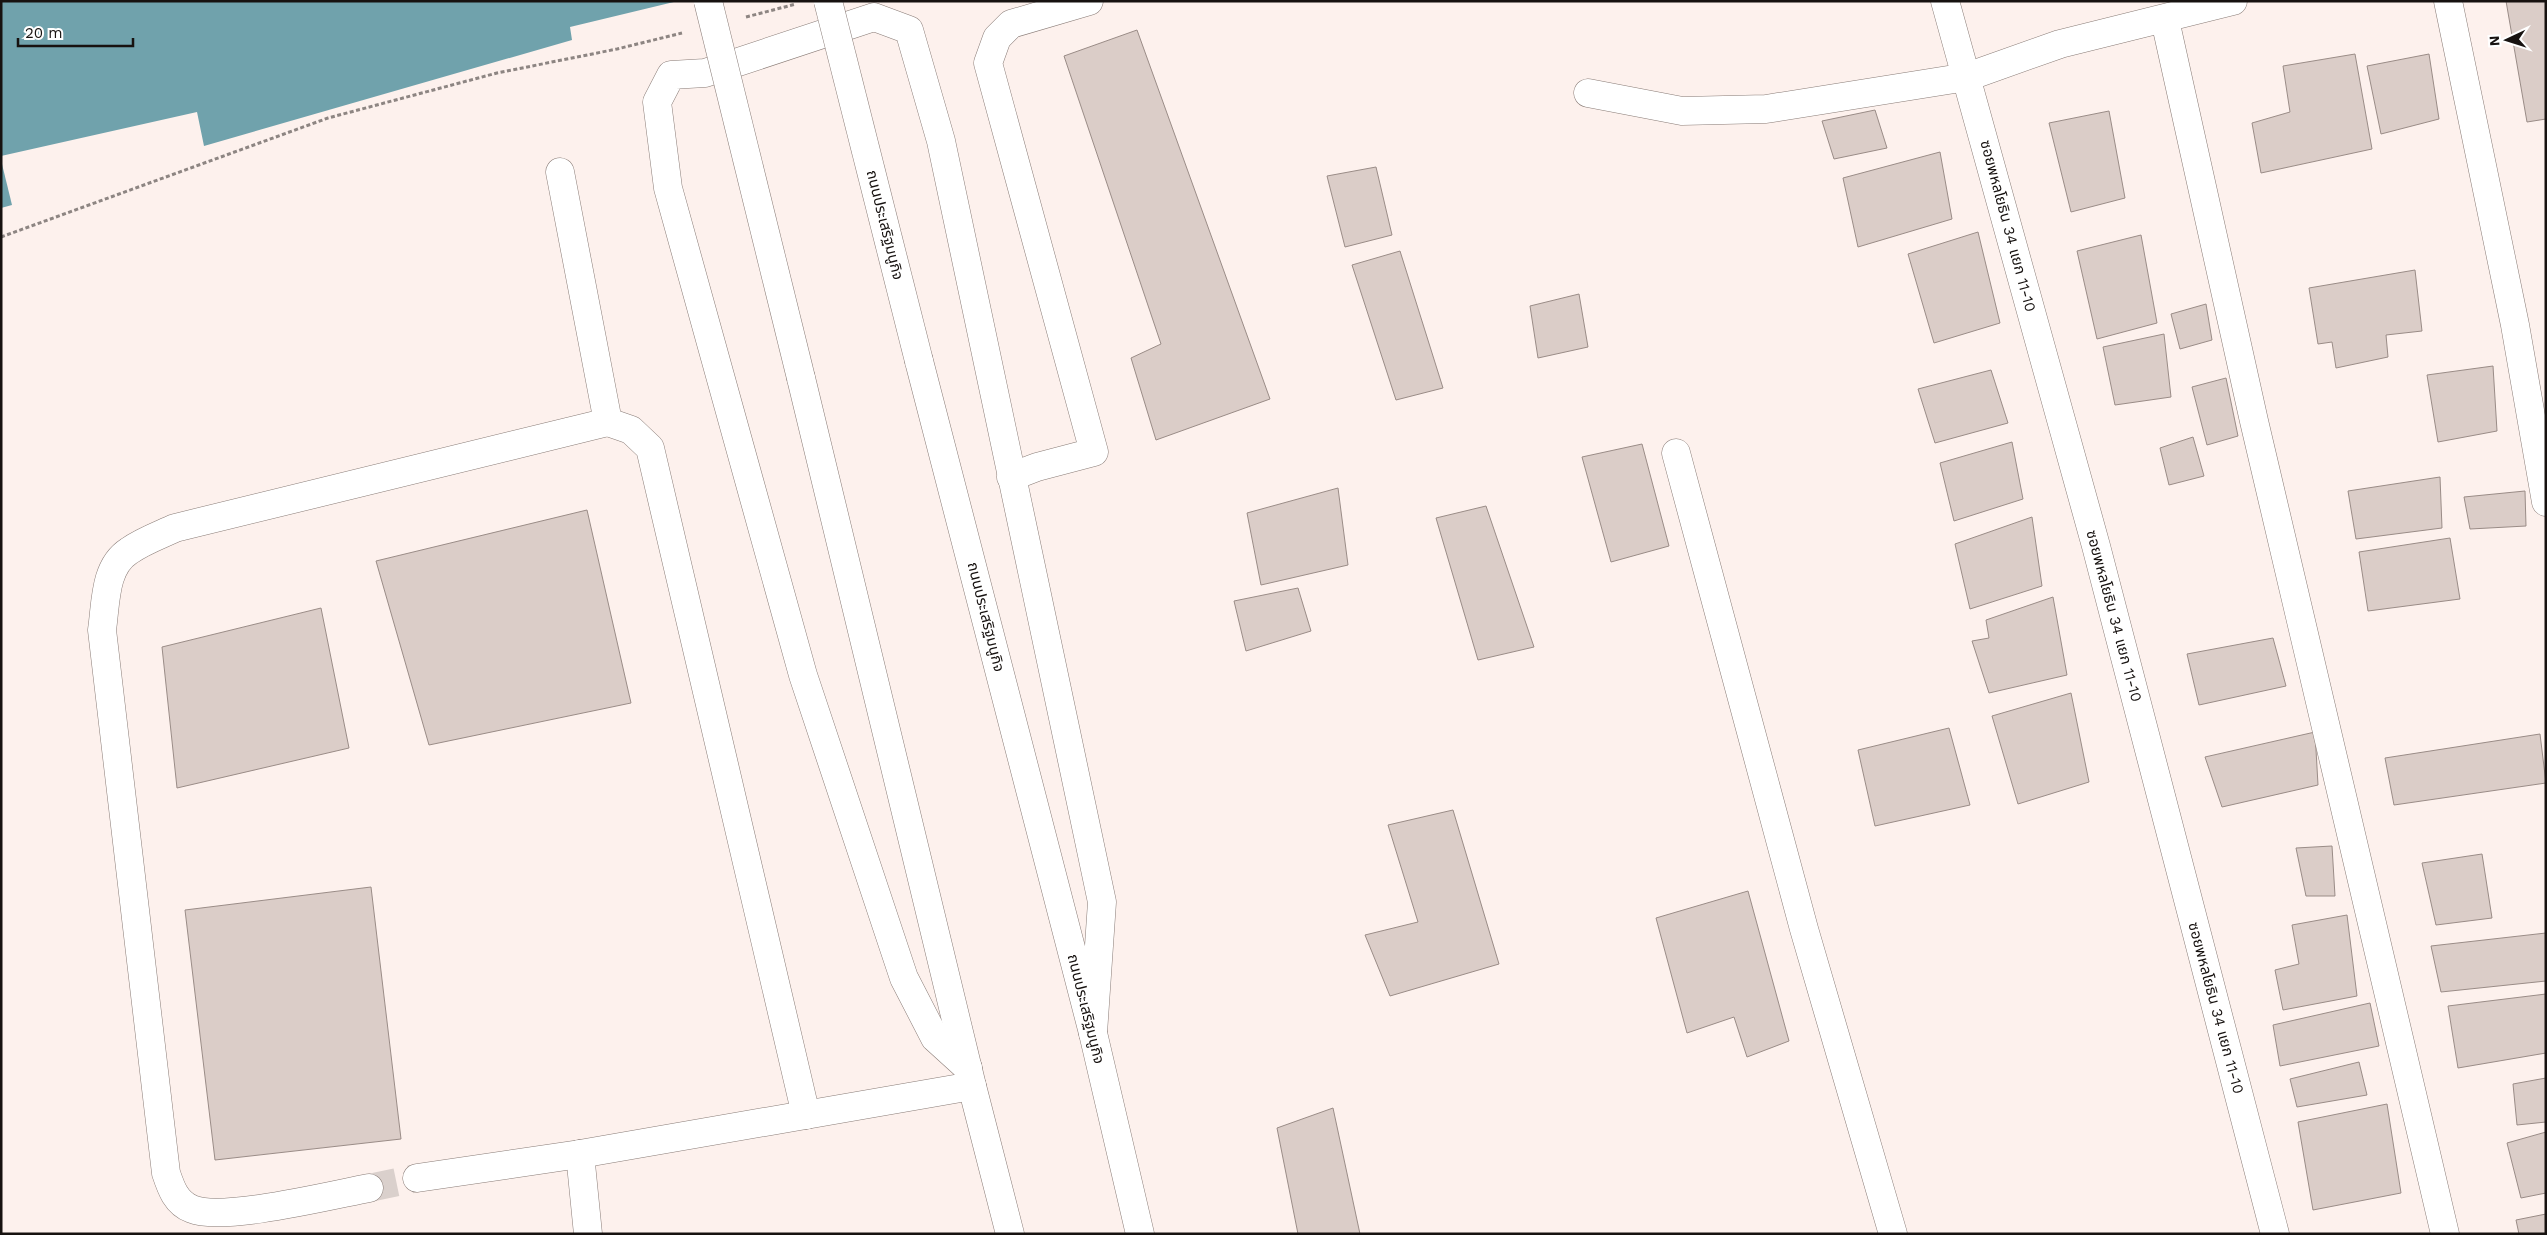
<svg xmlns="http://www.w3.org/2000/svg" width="2547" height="1235" viewBox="0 0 2547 1235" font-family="'Work Sans','Noto Sans Thai',sans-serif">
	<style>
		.water { fill: #70a2ac }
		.building { fill: #dbcdc8; stroke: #9a8c87 }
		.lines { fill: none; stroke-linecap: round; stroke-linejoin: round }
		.minor-tunnel { stroke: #dad0cc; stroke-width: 28; stroke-dasharray: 28 14; stroke-linecap: butt }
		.minor-casing { stroke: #897c77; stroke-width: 29 }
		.major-casing { stroke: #897c77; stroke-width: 29 }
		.path { stroke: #8d8582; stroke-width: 3; stroke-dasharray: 4 2.5; stroke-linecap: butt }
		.minor { stroke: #fff; stroke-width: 28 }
		.major { stroke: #fff; stroke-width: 28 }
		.major-bridge-casing { stroke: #897c77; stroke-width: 29; stroke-linecap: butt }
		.major-bridge { stroke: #fff; stroke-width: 28 }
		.labels { text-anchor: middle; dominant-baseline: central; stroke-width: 4.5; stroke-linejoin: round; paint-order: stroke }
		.street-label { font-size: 15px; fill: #171210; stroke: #fff }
	</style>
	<rect width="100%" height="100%" fill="#fdf1ed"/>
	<g class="water">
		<polygon points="1,1 678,1 570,27 572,40 204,146 197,112 1,156"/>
		<polygon points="1,160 12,205 1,208"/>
	</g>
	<g class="building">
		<polygon points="2506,1 2546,1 2546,119 2527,122"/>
		<polygon points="1137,30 1270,399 1156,440 1131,358 1161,344 1064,56"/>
		<polygon points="2355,54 2372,149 2261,173 2252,123 2290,112 2283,66"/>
		<polygon points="2429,54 2439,119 2381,134 2367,66"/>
		<polygon points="1875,110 1887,148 1834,159 1822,121"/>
		<polygon points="2109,111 2125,198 2071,212 2049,123"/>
		<polygon points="1940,152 1952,219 1858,247 1843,178"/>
		<polygon points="1376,167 1392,235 1345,247 1327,176"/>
		<polygon points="1978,232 2000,323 1934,343 1908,254"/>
		<polygon points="2141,235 2157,323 2097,339 2077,251"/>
		<polygon points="1400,251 1443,388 1396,400 1352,265"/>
		<polygon points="2415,270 2422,331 2386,335 2388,357 2336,368 2332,342 2318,344 2309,288"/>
		<polygon points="1579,294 1588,347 1538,358 1530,306"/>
		<polygon points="2206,304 2212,340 2180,349 2171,314"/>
		<polygon points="2164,334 2171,397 2115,405 2103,347"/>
		<polygon points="2493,366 2497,431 2438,442 2427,375"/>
		<polygon points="1991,370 2008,423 1935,443 1918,389"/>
		<polygon points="2226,378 2238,436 2207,445 2192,387"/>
		<polygon points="2193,437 2204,476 2169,485 2160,448"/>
		<polygon points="2012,442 2023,499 1954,521 1940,463"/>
		<polygon points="1642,444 1669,546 1611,562 1582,457"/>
		<polygon points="2440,477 2442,528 2356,539 2348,491"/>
		<polygon points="1338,488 1348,565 1261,585 1247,513"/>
		<polygon points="2525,491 2526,526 2470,529 2464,497"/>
		<polygon points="1486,506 1534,647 1478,660 1436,518"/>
		<polygon points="587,510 631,703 429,745 376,561"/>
		<polygon points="2032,517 2042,586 1970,609 1955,544"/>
		<polygon points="2450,538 2460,599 2368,611 2359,552"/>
		<polygon points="1298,588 1311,631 1246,651 1234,601"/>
		<polygon points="2053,597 2067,675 1989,693 1972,641 1989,638 1986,620"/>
		<polygon points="321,608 349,748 177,788 162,647"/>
		<polygon points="2273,638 2286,686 2199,705 2187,654"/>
		<polygon points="2071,693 2089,782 2018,804 1992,716"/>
		<polygon points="1949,728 1970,805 1875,826 1858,750"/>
		<polygon points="2315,732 2318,785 2222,807 2205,757"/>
		<polygon points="2540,734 2546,783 2394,805 2385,758"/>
		<polygon points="1453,810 1499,964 1390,996 1365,935 1418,922 1388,825"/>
		<polygon points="2332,846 2335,896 2306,896 2296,848"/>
		<polygon points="2482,854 2492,918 2436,925 2422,863"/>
		<polygon points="371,887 401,1139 215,1160 185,910"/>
		<polygon points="1748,891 1789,1041 1747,1057 1734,1017 1687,1033 1656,918"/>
		<polygon points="2347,915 2357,996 2283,1010 2275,970 2299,964 2292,925"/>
		<polygon points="2546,933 2546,981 2441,992 2431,946"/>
		<polygon points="2546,994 2546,1053 2458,1068 2448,1006"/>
		<polygon points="2370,1003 2379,1046 2280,1066 2273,1025"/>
		<polygon points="2359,1062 2367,1095 2297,1107 2290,1079"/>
		<polygon points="2546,1078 2546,1122 2517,1125 2513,1084"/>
		<polygon points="2387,1104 2401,1193 2313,1210 2298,1122"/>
		<polygon points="1333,1108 1360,1234 1298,1234 1277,1128"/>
		<polygon points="2546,1132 2546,1193 2521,1198 2507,1143"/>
		<polygon points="2546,1214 2546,1234 2519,1234 2516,1220"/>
	</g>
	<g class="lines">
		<polyline class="minor-tunnel" points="369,1188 417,1178"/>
		<defs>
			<g id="minor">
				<polyline points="1945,1 2096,546 2275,1234"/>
				<polyline points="2448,1 2515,325 2546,502"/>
				<polyline points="2165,20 2254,421 2445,1234"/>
				<polyline points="1588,93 1682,111 1766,109 1967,77 2060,44 2233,1"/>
				<polyline points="560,172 608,422 631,430 650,448 806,1115"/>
				<polyline points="1676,453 1804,929 1893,1234"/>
				<polyline points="1011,477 1037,467 1094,452 988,63 997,38 1011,24 1089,1"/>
				<polyline points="580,1154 588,1234"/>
				<polyline points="417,1178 580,1154 972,1086"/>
				<path d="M 369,1188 C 332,1195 222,1222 192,1209 C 176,1203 171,1188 166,1173 L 102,630 C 106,603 104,567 129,551 C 143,541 160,535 175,528 L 608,422"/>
			</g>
			<g id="major">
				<polyline points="919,361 1093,1033 1140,1234"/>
				<polyline points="801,378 972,1086 1010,1234"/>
				<polyline points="968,1068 935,1038 904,978 803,675 668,188 657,102 671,75 705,73 874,17 909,30 941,141 1102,902 1093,1033"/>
			</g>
		</defs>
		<use href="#minor" class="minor-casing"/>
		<use href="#major" class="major-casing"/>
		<g class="path">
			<polyline points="746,17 796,4"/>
			<polyline points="1,237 328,118 497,73 617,49 682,33"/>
		</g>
		<use href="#minor" class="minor"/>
		<use href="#major" class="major"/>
		<defs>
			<g id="major-bridge">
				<polyline points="708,1 801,378"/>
				<polyline points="828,1 919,361"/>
			</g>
		</defs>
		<use href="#major-bridge" class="major-bridge-casing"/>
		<use href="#major-bridge" class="major-bridge"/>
	</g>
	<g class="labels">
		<g class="street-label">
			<text transform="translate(885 225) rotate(76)">ถนนประเสริฐมนูกิจ</text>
			<text transform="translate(2008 226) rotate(75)">ซอยพหลโยธิน 34 แยก 11-10</text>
			<text transform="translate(2114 616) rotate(75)">ซอยพหลโยธิน 34 แยก 11-10</text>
			<text transform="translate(986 617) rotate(76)">ถนนประเสริฐมนูกิจ</text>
			<text transform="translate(2216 1008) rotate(75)">ซอยพหลโยธิน 34 แยก 11-10</text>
			<text transform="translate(1086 1009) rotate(76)">ถนนประเสริฐมนูกิจ</text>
		</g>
	</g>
	<rect width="2547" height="1235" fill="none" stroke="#171210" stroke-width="5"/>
	<g transform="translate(2507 40) rotate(266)" stroke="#ffffff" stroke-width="4" paint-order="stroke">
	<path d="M0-4L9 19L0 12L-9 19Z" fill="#171210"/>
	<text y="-8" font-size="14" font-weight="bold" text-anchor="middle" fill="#171210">N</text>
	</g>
	<path d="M18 38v8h115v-8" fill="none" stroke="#171210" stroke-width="2.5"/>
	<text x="25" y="38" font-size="15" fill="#171210" stroke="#ffffff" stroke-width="4" paint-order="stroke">20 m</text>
</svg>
